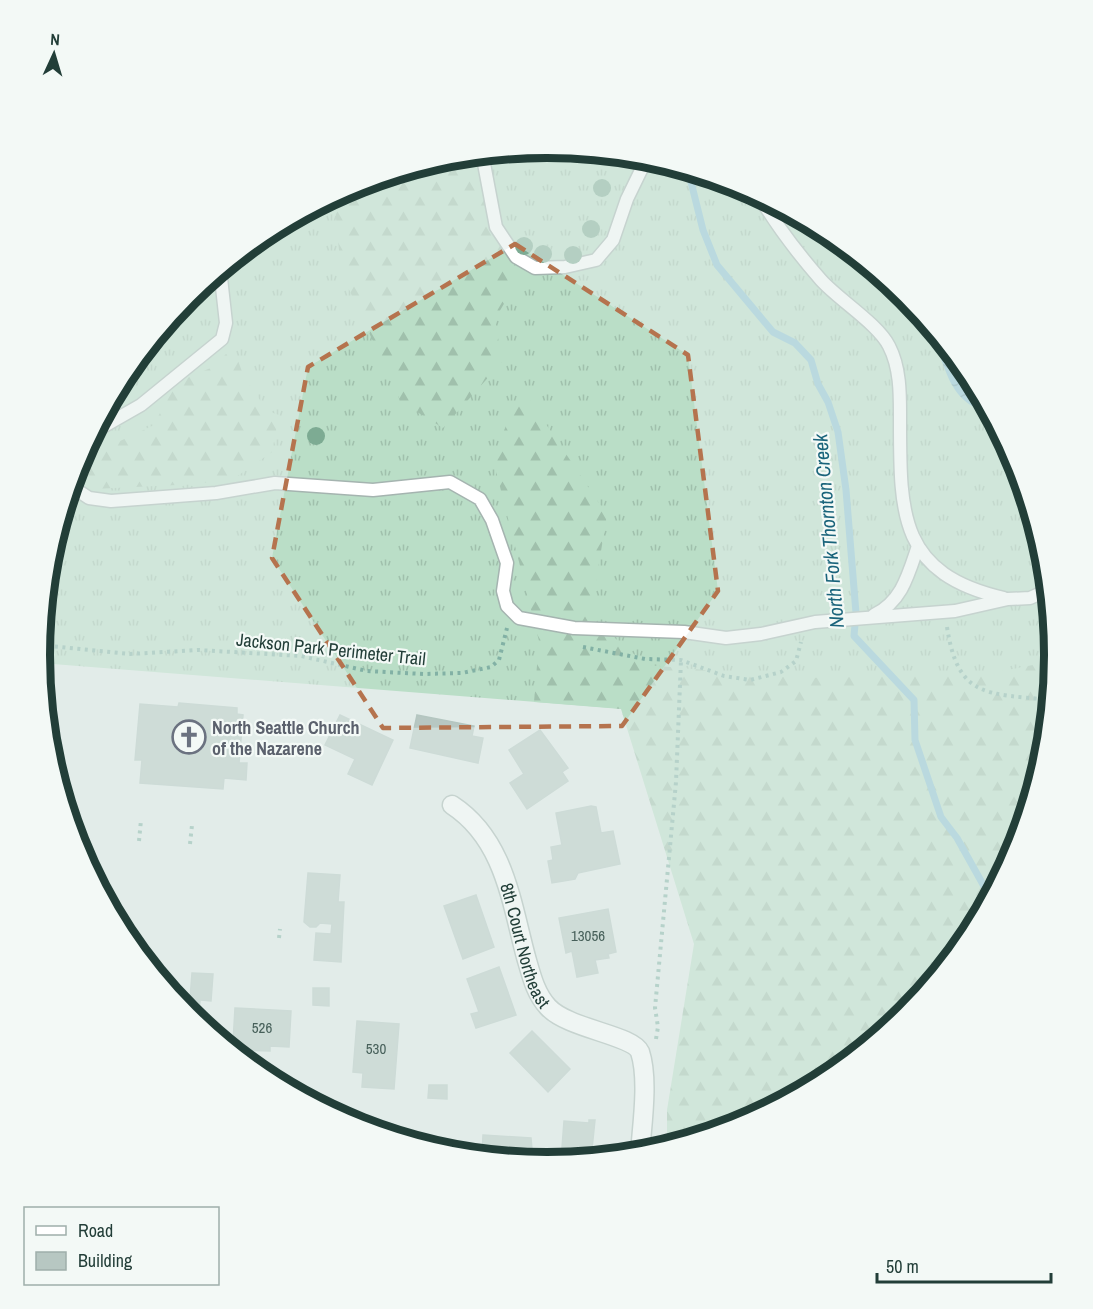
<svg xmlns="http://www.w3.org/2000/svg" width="1093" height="1309" viewBox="0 0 1093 1309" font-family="'Archivo Narrow',sans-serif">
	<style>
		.grass { fill: url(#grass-tufts) }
		.forest { fill: url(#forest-firs) }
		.water { fill: url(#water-waves) }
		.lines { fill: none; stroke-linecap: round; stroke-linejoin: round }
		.stream { stroke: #89c2d3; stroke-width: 7 }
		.building { fill: #b7c7c2; stroke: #b4c6c0; stroke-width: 1.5 }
		.lane-casing { stroke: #a5b4b0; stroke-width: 15 }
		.street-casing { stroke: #a5b4b0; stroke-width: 21 }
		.path { stroke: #82b1a5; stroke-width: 4; stroke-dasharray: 3 4.5; stroke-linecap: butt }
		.lane { stroke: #fff; stroke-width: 12 }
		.street { stroke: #fff; stroke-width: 18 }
		.tree { fill: #7dab93 }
		.marked { fill: none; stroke: #b5734e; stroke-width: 4.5; stroke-dasharray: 12 8; stroke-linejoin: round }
		.labels { text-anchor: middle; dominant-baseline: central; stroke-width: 4.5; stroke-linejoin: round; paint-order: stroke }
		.number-label { font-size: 15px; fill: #47605a }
		.street-label { font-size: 18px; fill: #223e38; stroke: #f3f9f6 }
		.worship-label { font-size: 18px; font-weight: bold; fill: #5b616d; stroke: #f3f9f6; text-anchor: start }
		.water-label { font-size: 20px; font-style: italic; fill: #1a647b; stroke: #f3f9f6 }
		.rim { fill: none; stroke: #223e38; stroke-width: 8 }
	</style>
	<defs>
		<pattern id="grass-tufts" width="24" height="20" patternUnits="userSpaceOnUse" patternTransform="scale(1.5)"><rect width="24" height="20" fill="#badec7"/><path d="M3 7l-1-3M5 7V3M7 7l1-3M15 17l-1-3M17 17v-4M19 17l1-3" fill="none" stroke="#a0c0ac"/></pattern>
		<pattern id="forest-firs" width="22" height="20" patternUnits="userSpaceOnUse" patternTransform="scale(1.5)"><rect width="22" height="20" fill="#badec7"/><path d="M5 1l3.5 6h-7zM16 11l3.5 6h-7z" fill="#a0c0ac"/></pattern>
		<pattern id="water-waves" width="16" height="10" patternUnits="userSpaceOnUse" patternTransform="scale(1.5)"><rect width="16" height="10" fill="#89c2d3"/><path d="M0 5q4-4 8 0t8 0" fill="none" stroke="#709fac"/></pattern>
	</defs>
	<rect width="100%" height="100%" fill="#e2ece9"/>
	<polygon class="grass" points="547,147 646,157 741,186 829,233 906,296 969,373 1015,461 1044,556 1054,655 1045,742 40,663 49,555 78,460 125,372 188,295 265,232 353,186 448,157"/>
	<g class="forest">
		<path d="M 488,153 L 503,245 L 521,275 L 495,319 L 502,362 L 443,428 L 401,402 L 341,272 L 334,196 C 380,171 437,158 488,153 Z"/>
		<polygon points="226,354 237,358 244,377 260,400 259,408 279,415 272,452 236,477 197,484 93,489 80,481 80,460 154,425 175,383 213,367"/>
		<path d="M 521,387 L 607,515 L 590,617 L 647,665 L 797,678 L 981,675 L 1033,665 L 1053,642 L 1054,655 C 1051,687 1051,723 1044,754 C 1009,917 894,1058 741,1123 C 718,1133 691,1138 667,1146 L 667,1110 L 694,944 L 621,709 L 534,702 L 539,641 L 493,459 Z"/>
	</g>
	<path class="water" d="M 828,232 L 906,296 L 969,373 L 991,414 C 943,400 949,364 927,329 C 916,313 902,304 886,292 C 864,275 843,256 828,232 Z"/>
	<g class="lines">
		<polyline class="stream" points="688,170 703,230 717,265 773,332 795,343 811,360 818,384 828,402 838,432 846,490 856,613 854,636 914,700 915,740 941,817 957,838 990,897"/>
	</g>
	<g class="building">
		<polygon points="179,703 237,708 237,714 243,715 239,763 247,763 246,780 224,778 223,789 140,783 142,760 135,760 140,704 178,707"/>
		<polygon points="340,715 393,740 372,785 348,774 355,759 325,745"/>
		<polygon points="417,715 474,726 472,736 483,738 478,763 410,748"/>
		<polygon points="540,730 568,768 562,772 568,781 527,809 510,783 524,774 509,750"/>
		<polygon points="591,806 596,807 601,833 613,831 620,864 578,873 575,879 552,883 548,861 553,860 551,847 562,845 556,813"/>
		<polygon points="308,873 340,875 338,902 344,902 341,962 314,960 316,933 331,934 332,924 320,923 316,927 310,927 304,922"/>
		<polygon points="476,895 494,947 463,959 444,906"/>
		<polygon points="608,909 616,952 608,954 609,958 595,960 598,973 577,977 572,951 566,953 559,918"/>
		<polygon points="499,967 516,1015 476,1028 471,1014 479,1012 467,979"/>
		<polygon points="192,973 213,974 211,1001 190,999"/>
		<polygon points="313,988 329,988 329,1006 313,1005"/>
		<polygon points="176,999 200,1001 198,1022 187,1013"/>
		<polygon points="235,1008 291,1011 289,1047 270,1046 270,1051 244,1050 245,1044 233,1043"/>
		<polygon points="357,1021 399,1024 394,1089 362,1087 363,1073 353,1072"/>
		<polygon points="532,1031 570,1069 548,1092 510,1053"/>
		<polygon points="429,1085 447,1085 447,1099 428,1098"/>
		<polygon points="589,1120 595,1120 592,1149 586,1149 586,1158 561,1161 564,1121 589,1123"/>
		<polygon points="483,1135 531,1138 533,1161 482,1156"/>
	</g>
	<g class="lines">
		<defs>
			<g id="lane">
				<polyline points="482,153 496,227 516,257 535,268 565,267 596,260 613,240 627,199 645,162 651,158"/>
				<path d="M 759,196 C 775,223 800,256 821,280 C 839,300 878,324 889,346 C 901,369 900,397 900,422 C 900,516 900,574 1004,598"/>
				<polyline points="92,433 141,405 222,339 226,323 220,269"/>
				<polyline points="72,480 77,490 89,498 111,501 216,493 275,483 373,490 450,482 480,499 492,520 507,563 503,591 507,606 519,618 574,628 684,632 726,638 761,634 815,622 955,611 1008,599 1030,598 1048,590"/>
				<path d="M 874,615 C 901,602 908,576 917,549"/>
			</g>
			<g id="street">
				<path id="s1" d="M 452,805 C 504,839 511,901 526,957 C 531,974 535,993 548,1007 C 568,1029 633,1035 640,1052 C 649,1079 642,1125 640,1153"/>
			</g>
		</defs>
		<use href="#lane" class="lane-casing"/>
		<use href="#street" class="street-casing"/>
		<g class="path">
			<path d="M 947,627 C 958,699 987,693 1050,700"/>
			<polyline points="40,645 130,654 198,650 301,656 367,671 423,674 462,673 491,667 499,660 507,628"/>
			<polyline points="583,647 645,659 681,660 724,676 750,680 781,672 796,661 801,642"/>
			<polyline points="139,841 141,820"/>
			<polyline points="190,844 192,825"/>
			<polyline points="279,938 280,929"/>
			<polyline points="656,1039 658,1027 655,1008 676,782 681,660"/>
		</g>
		<use href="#lane" class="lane"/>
		<use href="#street" class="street"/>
	</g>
	<g class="tree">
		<circle cx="602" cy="188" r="9"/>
		<circle cx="591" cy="229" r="9"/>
		<circle cx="524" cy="246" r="9"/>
		<circle cx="543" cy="254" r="9"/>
		<circle cx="573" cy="255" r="9"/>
		<circle cx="316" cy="436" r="9"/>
	</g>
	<path d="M0 0H1093V1309H0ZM 515,244 L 688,355 L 718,591 L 622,726 L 383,728 L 272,558 L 308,367 Z" fill="#e2ece9" fill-opacity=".55" fill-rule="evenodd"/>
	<path class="marked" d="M 515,244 L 688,355 L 718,591 L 622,726 L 383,728 L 272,558 L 308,367 Z"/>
	<defs>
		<symbol id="church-ring" viewBox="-11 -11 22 22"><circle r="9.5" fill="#f3f9f6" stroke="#6b7280" stroke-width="1.5"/><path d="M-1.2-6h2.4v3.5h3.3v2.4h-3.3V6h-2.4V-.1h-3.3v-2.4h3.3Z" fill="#6b7280"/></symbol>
	</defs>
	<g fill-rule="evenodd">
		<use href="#church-ring" x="170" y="718" width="38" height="38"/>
	</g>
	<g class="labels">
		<g class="number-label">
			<text x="588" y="935">13056</text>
			<text x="262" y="1027">526</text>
			<text x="376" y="1048">530</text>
		</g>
		<g class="street-label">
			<text transform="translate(331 649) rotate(6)">Jackson Park Perimeter Trail</text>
			<text stroke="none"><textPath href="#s1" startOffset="162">8th Court Northeast</textPath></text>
		</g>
		<g class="worship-label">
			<text x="212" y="727">North Seattle Church<tspan x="212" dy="21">of the Nazarene</tspan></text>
		</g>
		<g class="water-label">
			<text transform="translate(828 531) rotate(-95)">North Fork Thornton Creek</text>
		</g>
	</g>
	<path d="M0 0H1093V1309H0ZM50 655a497 497 0 1 1 994 0a497 497 0 1 1-994 0Z" fill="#f3f9f6" fill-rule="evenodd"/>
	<path class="rim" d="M50 655a497 497 0 1 1 994 0a497 497 0 1 1-994 0Z"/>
	<rect x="24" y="1207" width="195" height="78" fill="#f3f9f6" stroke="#9faeaa" stroke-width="1.5"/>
	<rect x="36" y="1226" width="30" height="9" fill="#ffffff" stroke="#9faeaa" stroke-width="1.5"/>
	<text x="78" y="1237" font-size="18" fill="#223e38">Road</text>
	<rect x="36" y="1252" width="30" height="18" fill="#b7c7c2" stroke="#9faeaa" stroke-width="1.5"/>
	<text x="78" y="1267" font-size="18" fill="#223e38">Building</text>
	<g transform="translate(54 54) rotate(4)" stroke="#f3f9f6" stroke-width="4.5" paint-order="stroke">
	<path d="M0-4.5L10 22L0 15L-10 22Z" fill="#223e38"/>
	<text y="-9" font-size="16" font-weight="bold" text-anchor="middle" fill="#223e38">N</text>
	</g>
	<path d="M877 1273v9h174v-9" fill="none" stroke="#223e38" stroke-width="3"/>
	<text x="886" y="1273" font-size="18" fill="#223e38" stroke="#f3f9f6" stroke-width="4.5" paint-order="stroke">50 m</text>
</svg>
